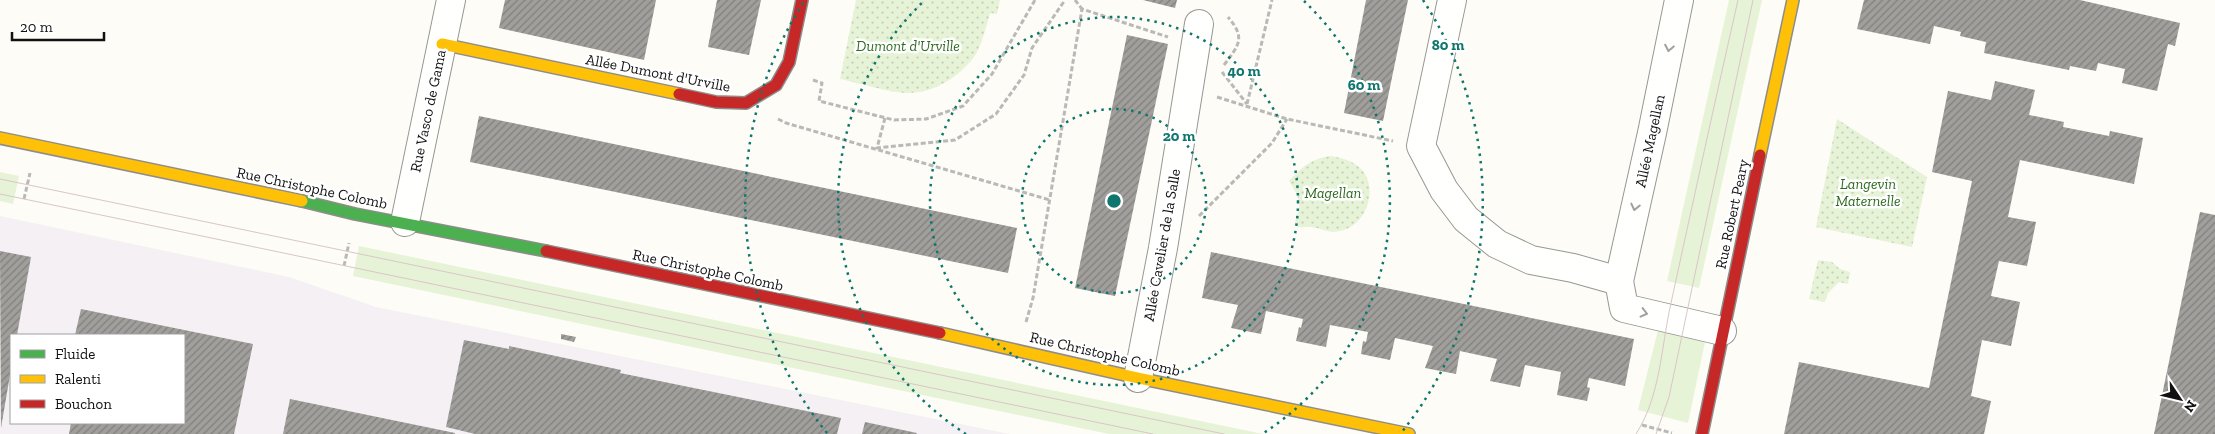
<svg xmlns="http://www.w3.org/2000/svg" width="2215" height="434" viewBox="0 0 2215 434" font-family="'Zilla Slab',serif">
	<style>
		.industrial { fill: #f5f0f3; fill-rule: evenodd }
		.grass { fill: #e7f3d7 }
		.park { fill: url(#park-dots) }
		.building { fill: url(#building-hatch) }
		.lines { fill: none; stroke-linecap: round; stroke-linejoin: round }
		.street-casing { stroke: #979795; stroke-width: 30 }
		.fast-casing { stroke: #8e8d8b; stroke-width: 14 }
		.slow-casing { stroke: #8e8d8b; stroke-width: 14 }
		.jam-casing { stroke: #8e8d8b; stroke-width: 14 }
		.path { stroke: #b9b9b8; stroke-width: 3; stroke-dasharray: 5 2.5; stroke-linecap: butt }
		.street { stroke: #fffffe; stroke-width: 28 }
		.fast { stroke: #4caf50; stroke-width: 11 }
		.slow { stroke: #ffc107; stroke-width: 11 }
		.jam { stroke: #c62828; stroke-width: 11 }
		.tram { stroke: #d9c6c7; stroke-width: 1 }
		.oneway { stroke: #a0a09f }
		.ring { fill: none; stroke: #0f766e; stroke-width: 2.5; stroke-dasharray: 2.5 5 }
		.labels { text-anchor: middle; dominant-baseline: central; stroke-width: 5; stroke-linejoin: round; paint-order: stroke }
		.park-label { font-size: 15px; font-style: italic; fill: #2f6b1f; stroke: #fff }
		.street-label { font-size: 15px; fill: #111; stroke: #fff }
		.centre { fill: #0f766e; stroke: #fff; stroke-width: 2.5 }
		.ring-label { font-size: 15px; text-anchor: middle; font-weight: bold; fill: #0f766e; stroke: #fff; stroke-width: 5; stroke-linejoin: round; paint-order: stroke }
	</style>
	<defs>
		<pattern id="park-dots" width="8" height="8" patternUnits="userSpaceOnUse" patternTransform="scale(1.25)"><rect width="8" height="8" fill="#e7f3d7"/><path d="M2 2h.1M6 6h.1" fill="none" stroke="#c5cfb8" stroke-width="1.8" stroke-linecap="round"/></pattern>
		<pattern id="building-hatch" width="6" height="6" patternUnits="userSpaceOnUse" patternTransform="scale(1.25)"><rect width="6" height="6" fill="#a19f9c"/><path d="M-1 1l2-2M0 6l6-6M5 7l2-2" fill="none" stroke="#82807e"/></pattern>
	</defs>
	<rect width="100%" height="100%" fill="#fdfcf7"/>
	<path class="industrial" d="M 0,216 L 289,277 L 376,307 L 1010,434 L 0,434 ZM 11,335 L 184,335 L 184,423 L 11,423 Z"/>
	<g class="grass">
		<polygon points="1729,0 1762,0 1699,288 1667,281"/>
		<polygon points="0,172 19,176 13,204 0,201"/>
		<polygon points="359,246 1263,434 1109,434 353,276"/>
		<polygon points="1658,330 1705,342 1688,423 1638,410"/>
	</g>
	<g class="park">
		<path d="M 856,0 L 1000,0 L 997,14 L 990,13 C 986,27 982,45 974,57 C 959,77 934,93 908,93 C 890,93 859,83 840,79 Z"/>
		<polygon points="1837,119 1927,177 1912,247 1816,227"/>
		<path d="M 1331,156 C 1344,158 1360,163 1366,176 C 1376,196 1364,224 1344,230 C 1329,235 1323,228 1310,227 C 1304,226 1301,229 1295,225 C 1295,218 1298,215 1299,209 C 1301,198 1294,190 1289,181 C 1301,167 1313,158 1331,156 Z"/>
		<polygon points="1818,260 1832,262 1840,269 1850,272 1848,284 1839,282 1828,293 1825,302 1809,299"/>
	</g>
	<g class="building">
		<polygon points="505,0 656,0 644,60 499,28"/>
		<polygon points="717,0 761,0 749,55 708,47"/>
		<polygon points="1143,0 1177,0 1175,8"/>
		<polygon points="1366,0 1408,0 1383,121 1344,113"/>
		<polygon points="1864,0 2080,0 2180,23 2175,46 2168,44 2157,91 2122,83 2125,69 2098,63 2096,71 2070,66 2069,70 1984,53 1986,42 1960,36 1961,32 1934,26 1930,44 1857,29"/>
		<polygon points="1127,35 1168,44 1115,296 1075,288"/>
		<polygon points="1995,81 2035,90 2029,115 2064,122 2063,127 2109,136 2110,131 2143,138 2134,184 2020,160 2008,217 2036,222 2027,266 1999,261 1991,296 2020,302 2011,346 1982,340 1971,396 1991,401 1984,434 1784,434 1799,362 1929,388 1972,181 1932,172 1948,91 1991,100"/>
		<polygon points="479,116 1017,228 1008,273 470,162"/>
		<polygon points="2200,212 2215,215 2215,434 2154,434"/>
		<polygon points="0,251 31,257 17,335 11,335 11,369 1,428"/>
		<polygon points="1211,252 1634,339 1625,386 1589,378 1587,387 1590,388 1587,401 1557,395 1561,372 1525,365 1520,387 1490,381 1497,359 1460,351 1456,374 1425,368 1433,346 1395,338 1390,360 1361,354 1363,341 1366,342 1368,332 1330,325 1326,347 1296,341 1299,327 1301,328 1303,319 1266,311 1261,334 1231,328 1238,305 1202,298"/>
		<polygon points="81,309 253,344 234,434 69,434 71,423 184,423 184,335 75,335"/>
		<polygon points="561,334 576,337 574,342 561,339"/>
		<polygon points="464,340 509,349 509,346 621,370 620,373 841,418 837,434 475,434 446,427"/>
		<polygon points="290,399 455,433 455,434 283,434"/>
		<polygon points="865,422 917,433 916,434 862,434"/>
	</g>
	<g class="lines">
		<defs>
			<g id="street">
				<polyline points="1452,0 1421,146 1444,190 1466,219 1497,244 1531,260 1573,268 1619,281"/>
				<polyline points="1679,0 1652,133 1619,281 1624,308 1722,331"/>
				<polyline points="405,222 451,0"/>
				<polyline points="1138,378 1163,248 1199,24"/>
			</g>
			<polyline id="fast" points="302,201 355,214 546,251"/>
			<g id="slow">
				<polyline points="442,44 679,94"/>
				<polyline points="0,138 302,201"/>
				<polyline points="1760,155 1793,0"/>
				<polyline points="940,333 1138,378 1409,434"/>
			</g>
			<g id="jam">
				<polyline points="679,94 716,102 746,103 776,85 789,62 802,0"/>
				<polyline points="546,251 940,333"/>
				<polyline points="1702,434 1760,155"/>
			</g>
		</defs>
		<use href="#street" class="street-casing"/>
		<use href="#fast" class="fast-casing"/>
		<use href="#slow" class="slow-casing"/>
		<use href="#jam" class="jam-casing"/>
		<g class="path">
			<polyline points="1075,0 1082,9"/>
			<path d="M 1224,65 C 1239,45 1246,38 1228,17"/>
			<polyline points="1222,72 1247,104"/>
			<polyline points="813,80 822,83 819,101 894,120 926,119 963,106 992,74 1035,0"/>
			<polyline points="1217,97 1287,119 1393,141"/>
			<polyline points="1247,104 1272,0"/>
			<polyline points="885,118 877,148 955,140 996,114 1024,75 1032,48 1065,0"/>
			<polyline points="778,119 786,123 1050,200"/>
			<polyline points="24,199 30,173"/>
			<polyline points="1199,216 1272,143 1287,119"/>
			<polyline points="344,266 349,243"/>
			<polyline points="1026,322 1033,298 1082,9 1168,37"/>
			<polyline points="1642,425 1672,433"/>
		</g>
		<use href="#street" class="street"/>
		<use href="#fast" class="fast"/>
		<use href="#slow" class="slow"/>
		<use href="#jam" class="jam"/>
		<g class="tram">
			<polyline points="0,179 1224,434"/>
			<polyline points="0,194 1153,434"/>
			<path d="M 1636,434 C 1661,395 1661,347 1671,303 C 1693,202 1715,101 1738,0"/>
			<polyline points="1656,434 1669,397 1753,0"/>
		</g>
	</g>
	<defs><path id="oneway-chevron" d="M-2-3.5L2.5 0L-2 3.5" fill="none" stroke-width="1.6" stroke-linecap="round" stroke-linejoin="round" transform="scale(1.25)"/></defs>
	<g class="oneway">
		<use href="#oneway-chevron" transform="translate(1669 48) rotate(101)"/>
		<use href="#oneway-chevron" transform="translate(1635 207) rotate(103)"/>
		<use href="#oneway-chevron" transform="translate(1644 313) rotate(14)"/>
	</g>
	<g class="ring">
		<circle cx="1114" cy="201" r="92"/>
		<circle cx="1114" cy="201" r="184"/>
		<path d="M966 434A276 276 0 0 1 924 1M1304 1A276 276 0 0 1 1262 434"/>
		<path d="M827 433A369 369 0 0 1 805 0M1423 0A369 369 0 0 1 1401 433"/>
	</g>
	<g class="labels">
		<g class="park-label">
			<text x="908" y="46">Dumont d'Urville</text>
			<text x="1868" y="184">Langevin<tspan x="1868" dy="17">Maternelle</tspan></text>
			<text x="1333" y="193">Magellan</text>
		</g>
		<g class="street-label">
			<text transform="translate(658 73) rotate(11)">Allée Dumont d'Urville</text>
			<text transform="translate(428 111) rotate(-78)">Rue Vasco de Gama</text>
			<text transform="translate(1650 141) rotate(-78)">Allée Magellan</text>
			<text transform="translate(312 188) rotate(12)">Rue Christophe Colomb</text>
			<text transform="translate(1732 214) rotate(-78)">Rue Robert Peary</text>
			<text transform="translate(1162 245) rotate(-80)">Allée Cavelier de la Salle</text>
			<text transform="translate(708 270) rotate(12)">Rue Christophe Colomb</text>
			<text transform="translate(1105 354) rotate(13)">Rue Christophe Colomb</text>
		</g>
	</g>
	<circle cx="1114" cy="201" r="8" class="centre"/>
	<g class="ring-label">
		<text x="1448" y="50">80 m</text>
		<text x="1244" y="76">40 m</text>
		<text x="1364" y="90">60 m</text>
		<text x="1179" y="141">20 m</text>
	</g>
	<rect x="10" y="334" width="175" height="90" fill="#ffffff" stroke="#a0a0a0"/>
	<rect x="20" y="350" width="25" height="8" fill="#4caf50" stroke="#a0a0a0"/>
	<text x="55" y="359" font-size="15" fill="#111111">Fluide</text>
	<rect x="20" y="375" width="25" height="8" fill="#ffc107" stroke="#a0a0a0"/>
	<text x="55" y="384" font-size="15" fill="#111111">Ralenti</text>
	<rect x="20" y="400" width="25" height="8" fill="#c62828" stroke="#a0a0a0"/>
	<text x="55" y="409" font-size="15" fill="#111111">Bouchon</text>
	<g transform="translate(2180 399) rotate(125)" stroke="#ffffff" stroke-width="4" paint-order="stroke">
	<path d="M0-4L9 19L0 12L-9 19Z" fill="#111111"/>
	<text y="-8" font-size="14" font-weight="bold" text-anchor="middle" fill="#111111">N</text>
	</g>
	<path d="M12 32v8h92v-8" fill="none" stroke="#111111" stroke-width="2.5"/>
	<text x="20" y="32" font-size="15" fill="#111111" stroke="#ffffff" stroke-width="4" paint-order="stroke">20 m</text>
</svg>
